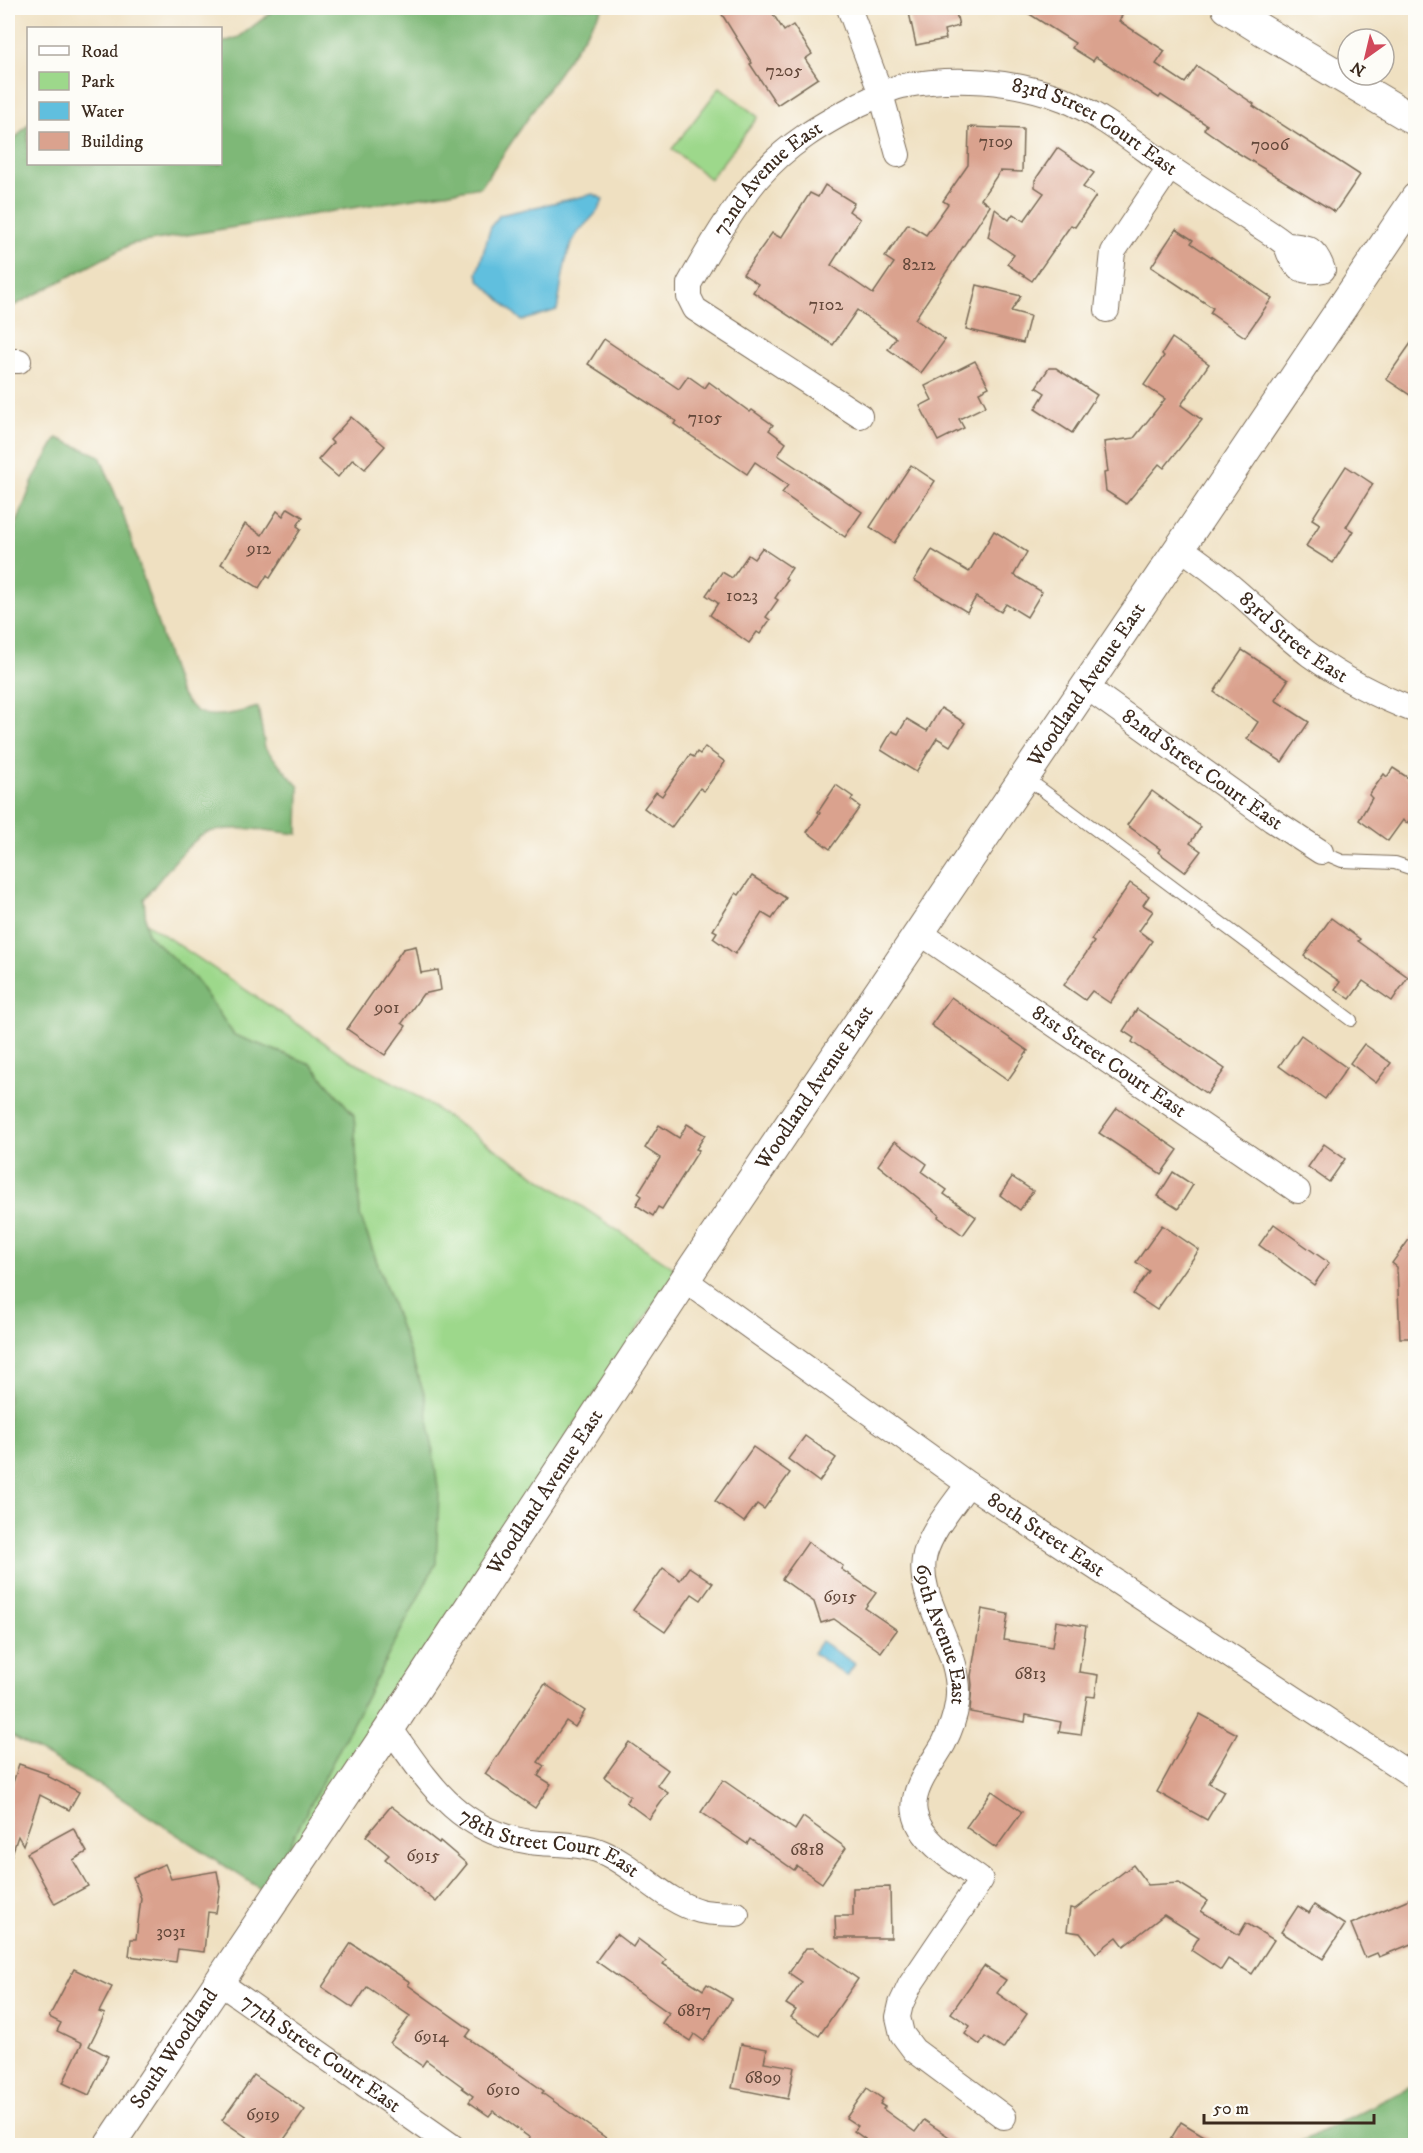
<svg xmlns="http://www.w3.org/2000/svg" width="1423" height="2153" viewBox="0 0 1423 2153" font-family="'IM FELL DW Pica',serif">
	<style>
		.green { fill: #9dd88b; stroke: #6c8154; stroke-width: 1.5 }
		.forest { fill: #7eb877; stroke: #5c714a; stroke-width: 1.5 }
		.water { fill: #60bfde; stroke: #4e747e; stroke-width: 1.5 }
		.building { fill: #daa28e }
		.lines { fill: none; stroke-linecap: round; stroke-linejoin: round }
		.service-casing { stroke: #7a6a57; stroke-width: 14 }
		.minor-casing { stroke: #7a6a57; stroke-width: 26 }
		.tertiary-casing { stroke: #7a6a57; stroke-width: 32 }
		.service { stroke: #fff; stroke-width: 12 }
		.minor { stroke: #fff; stroke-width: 24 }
		.tertiary { stroke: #fff; stroke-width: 30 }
		.labels { text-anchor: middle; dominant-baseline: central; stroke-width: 6; stroke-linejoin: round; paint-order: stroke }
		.number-label { font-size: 18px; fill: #63483a }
		.street-label { font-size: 21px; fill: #3b2a1e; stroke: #fdfcf7 }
	</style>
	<rect width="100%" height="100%" fill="#fdfcf7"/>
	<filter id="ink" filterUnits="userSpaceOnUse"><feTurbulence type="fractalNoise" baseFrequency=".0167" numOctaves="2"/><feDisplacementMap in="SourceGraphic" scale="12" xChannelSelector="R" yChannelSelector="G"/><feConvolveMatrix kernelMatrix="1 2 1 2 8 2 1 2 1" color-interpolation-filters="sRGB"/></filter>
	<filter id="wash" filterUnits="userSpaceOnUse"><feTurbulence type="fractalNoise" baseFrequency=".008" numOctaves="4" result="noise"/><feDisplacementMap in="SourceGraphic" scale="24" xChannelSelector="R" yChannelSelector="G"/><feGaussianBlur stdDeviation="1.35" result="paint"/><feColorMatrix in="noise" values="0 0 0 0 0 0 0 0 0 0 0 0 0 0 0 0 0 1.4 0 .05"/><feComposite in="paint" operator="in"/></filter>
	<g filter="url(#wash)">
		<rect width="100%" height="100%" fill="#efe0c1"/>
		<g class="green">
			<polygon points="720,87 758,117 710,179 672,149"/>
			<polygon points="146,923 349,1059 404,1088 674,1268 673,1276 265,1892 436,1563 425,1396 360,1215 354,1115 311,1064 234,1035 196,980 147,934"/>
		</g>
		<g class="forest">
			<polygon points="277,8 603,8 481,187 131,244 8,309 8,147 28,124 28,164 220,164 221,43 239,37"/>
			<path d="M 57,438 L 100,456 L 122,511 L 179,691 C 183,697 188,704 194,709 C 208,722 242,712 258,707 L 265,748 L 299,787 L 298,834 C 269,831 238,825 209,832 C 192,836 156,884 144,899 L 147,934 L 196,980 L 234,1035 L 311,1064 L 354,1115 L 360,1215 L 425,1396 L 439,1495 L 436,1563 L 265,1892 L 110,1791 L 8,1734 L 8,547 L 34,478 Z"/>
			<polygon points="1415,2085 1415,2145 1294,2145"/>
		</g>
		<g class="water">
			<path d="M 593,194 L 603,199 C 600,214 583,224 575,237 C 564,254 561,290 557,310 L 522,321 L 480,281 L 477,274 L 491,226 L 500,215 Z"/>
			<polygon points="821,1641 855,1664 847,1676 813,1653"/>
		</g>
		<g id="blocks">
			<g class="building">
				<polygon points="718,8 769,8 784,31 793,25 812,54 805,59 818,78 777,105 750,64 752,63"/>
				<polygon points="908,8 955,8 959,26 944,30 946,39 916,45"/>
				<polygon points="1020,8 1108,8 1122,16 1119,21 1165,51 1156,64 1185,83 1197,66 1254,104 1253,106 1360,175 1335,212 1238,153 1204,129 1207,125 1161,95 1159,98 1096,57 1093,61 1072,48 1075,43"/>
				<polygon points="969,127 1023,129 1022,172 1000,171 981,199 990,206 915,319 945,340 921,373 888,349 896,338 857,310 833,345 753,292 758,284 743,274 772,233 781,238 810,193 818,197 825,185 854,203 849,211 860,219 831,265 873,294 894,263 885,257 908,224 926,235 948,204 943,201 968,165"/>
				<polygon points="1057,148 1094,173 1083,187 1096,196 1075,227 1071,225 1032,281 1007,264 1014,255 988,237 995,209 1009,220 1013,214 1024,221 1044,193 1035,187 1035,180"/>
				<polygon points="1176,229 1193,240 1191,243 1272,298 1245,337 1210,313 1213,308 1151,267"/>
				<polygon points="977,285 1021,296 1011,311 1030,316 1023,343 966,329"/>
				<polygon points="1416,336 1416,399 1386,379"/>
				<polygon points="1172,338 1209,364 1181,405 1202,420 1164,468 1159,464 1126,504 1106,491 1104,473 1108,472 1104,442 1134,438 1165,399 1144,385 1164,356 1162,354"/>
				<polygon points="604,339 679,389 688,376 705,388 709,382 750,412 752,410 773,425 769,430 786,443 778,455 862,512 845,537 782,493 788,485 755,462 747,474 674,424 676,421 588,364"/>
				<polygon points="975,361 989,387 979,392 986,406 959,419 964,428 938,441 920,406 932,400 925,386"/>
				<polygon points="1049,368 1056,368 1097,395 1072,433 1035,409 1045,393 1036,387"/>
				<polygon points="351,417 385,446 365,469 353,459 338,477 318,460 333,443 330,440"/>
				<polygon points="911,465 935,481 894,543 870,527"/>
				<polygon points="1346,466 1373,484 1346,527 1353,531 1333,563 1306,546 1320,524 1312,519"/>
				<polygon points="288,508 303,517 297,526 301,529 270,578 267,575 259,588 221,564 245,524 262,535 277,511 283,516"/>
				<polygon points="994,531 1027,552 1014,575 1042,592 1027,617 1006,604 1001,612 976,597 967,612 914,580 932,550 969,572"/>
				<polygon points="762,548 792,568 785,578 787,580 775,598 778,600 766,617 770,620 760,634 757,632 749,643 710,615 718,603 706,595 722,572 732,578 748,555 754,559"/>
				<polygon points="1242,650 1288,680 1275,700 1309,722 1282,762 1247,739 1258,722 1214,692"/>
				<polygon points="941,708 965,723 950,746 937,738 916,772 881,750 892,731 898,734 907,719 927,731"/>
				<polygon points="705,747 725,762 704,791 700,788 671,828 644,808 656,792 662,796 690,755 694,757 697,752 700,754"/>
				<polygon points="1393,768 1416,783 1416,811 1407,823 1403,820 1388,841 1359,820 1372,798 1369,795 1384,774 1387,777"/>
				<polygon points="836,785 853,797 851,800 860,807 830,849 807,832 820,813 818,812"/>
				<polygon points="1152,791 1201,827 1190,843 1201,851 1185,872 1158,852 1160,849 1127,825"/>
				<polygon points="752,876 786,898 772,919 762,913 735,954 713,938 717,932 713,930 736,893 739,895"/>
				<polygon points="1130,883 1149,896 1143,905 1153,911 1139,931 1152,941 1110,1003 1092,991 1085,1000 1064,985 1094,942 1091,940"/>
				<polygon points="1331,918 1360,939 1358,941 1408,977 1392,1001 1363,981 1350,999 1335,989 1340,982 1304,956"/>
				<polygon points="416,946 421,973 438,970 441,990 423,994 402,1023 406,1026 385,1055 347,1029 403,949"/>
				<polygon points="951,997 1028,1051 1008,1080 931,1025"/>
				<polygon points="1137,1009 1225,1069 1207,1094 1132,1042 1134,1038 1123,1031"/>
				<polygon points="1301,1035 1347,1068 1325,1099 1279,1066"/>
				<polygon points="1364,1044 1391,1063 1376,1083 1350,1063"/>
				<polygon points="1117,1108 1178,1150 1161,1174 1099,1133"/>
				<polygon points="687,1124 705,1135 696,1149 699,1150 662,1209 658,1207 653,1216 636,1205 642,1196 638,1193 660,1158 645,1148 659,1125 679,1138"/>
				<polygon points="895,1141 927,1164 922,1172 947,1190 944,1194 976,1217 963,1235 938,1217 939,1215 878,1165"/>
				<polygon points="1324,1144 1345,1159 1329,1182 1308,1167"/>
				<polygon points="1173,1172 1193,1185 1178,1209 1158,1196"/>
				<polygon points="1012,1177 1033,1191 1020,1210 1000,1195"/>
				<polygon points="1274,1224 1329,1263 1314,1285 1259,1245"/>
				<polygon points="1162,1225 1199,1250 1157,1310 1133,1294 1149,1271 1136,1262"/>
				<polygon points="1416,1230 1416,1338 1400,1338 1397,1267 1392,1263"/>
				<polygon points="805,1436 836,1458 819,1482 788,1459"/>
				<polygon points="753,1447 790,1473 764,1509 757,1504 744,1522 715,1501"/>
				<polygon points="808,1542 843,1566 841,1569 876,1593 865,1608 897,1630 881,1652 834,1619 821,1623 814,1602 782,1579"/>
				<polygon points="689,1567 713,1583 701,1600 692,1594 665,1632 633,1610 663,1568 680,1580"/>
				<polygon points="982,1609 1008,1614 1004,1640 1052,1647 1056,1621 1086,1626 1079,1672 1098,1675 1095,1697 1087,1696 1081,1735 1059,1732 1061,1722 1026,1715 1025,1722 970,1712 972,1685 971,1676"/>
				<polygon points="545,1684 585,1711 575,1727 566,1721 538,1762 544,1766 538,1776 551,1784 535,1808 485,1774"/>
				<polygon points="1200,1714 1237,1734 1209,1783 1224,1791 1207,1820 1157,1792"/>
				<polygon points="629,1742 668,1770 657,1785 668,1793 649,1819 626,1802 630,1796 604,1777"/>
				<polygon points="19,1764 48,1774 47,1776 79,1792 69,1810 40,1795 23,1845 18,1836 11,1857 8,1857 8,1798"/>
				<polygon points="723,1780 795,1830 803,1817 846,1848 822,1883 797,1866 794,1870 750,1839 747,1844 701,1812"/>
				<polygon points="992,1791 1022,1812 996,1848 966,1827"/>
				<polygon points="391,1806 439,1843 440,1841 467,1864 436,1902 385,1859 389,1855 366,1836"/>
				<polygon points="73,1828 87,1852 73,1860 88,1886 55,1904 27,1853"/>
				<polygon points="165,1864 171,1879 217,1871 220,1887 216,1913 208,1912 204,1952 178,1949 176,1962 129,1956 131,1939 136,1939 141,1898 133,1877"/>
				<polygon points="1133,1865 1148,1885 1179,1883 1208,1901 1201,1911 1239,1935 1246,1923 1274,1940 1252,1974 1228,1959 1221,1970 1191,1950 1199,1937 1164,1915 1124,1946 1117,1937 1096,1953 1080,1933 1067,1931 1070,1908 1075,1909"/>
				<polygon points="890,1887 891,1938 836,1938 835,1916 853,1916 853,1888"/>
				<polygon points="1416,1896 1416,1942 1379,1957 1377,1953 1365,1958 1351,1924"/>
				<polygon points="1314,1905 1345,1925 1323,1959 1281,1932 1298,1906 1309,1913"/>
				<polygon points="616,1934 633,1947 638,1939 666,1960 663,1964 703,1990 707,1984 732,1999 704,2041 694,2034 690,2041 662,2023 669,2013 596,1961"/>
				<polygon points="351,1943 410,1982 408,1985 471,2030 466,2037 544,2091 542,2093 616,2145 525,2145 530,2138 493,2111 489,2116 469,2102 473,2096 462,2088 463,2087 426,2060 422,2066 390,2043 410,2016 367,1987 353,2008 322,1987"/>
				<polygon points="806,1948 813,1948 858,1979 819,2036 791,2017 796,2010 786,2004 802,1982 789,1973"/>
				<polygon points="984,1966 1006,1980 997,1993 1027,2014 1003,2049 985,2037 980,2045 965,2034 970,2026 951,2013"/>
				<polygon points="74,1969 112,1987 99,2012 105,2014 89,2046 108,2056 89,2095 63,2083 82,2043 57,2031 61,2023 49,2017"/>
				<polygon points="741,2044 767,2049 764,2062 794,2067 788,2099 732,2088"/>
				<polygon points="254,2075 305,2110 280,2145 258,2145 222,2120"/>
				<polygon points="867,2088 883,2099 880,2104 885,2107 883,2109 915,2132 924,2120 961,2145 861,2145 865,2139 854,2131 858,2126 846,2118"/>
				<polygon points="1181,2122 1219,2145 1167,2145"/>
			</g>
		</g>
	</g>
	<g filter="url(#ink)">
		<use href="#blocks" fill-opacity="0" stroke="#7a6a57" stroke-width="1.5"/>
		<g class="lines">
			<defs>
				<g id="service">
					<polyline points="1025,777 1351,1020"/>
					<polyline points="1321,852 1342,861 1395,863 1416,870"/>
				</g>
				<g id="minor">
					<polyline points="849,8 881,94 898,155"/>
					<path d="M 1286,245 C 1308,245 1316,249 1323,270 C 1300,275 1292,266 1286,245 Z"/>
					<polyline points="1107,310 1113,252 1170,167"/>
					<polyline points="8,361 19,361"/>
					<path id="s1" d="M 860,416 L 695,309 L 689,297 L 689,284 C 709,249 732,209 758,178 C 787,144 822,124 860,104 C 874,98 887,89 902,86 C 954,76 1013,80 1063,99 C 1102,115 1135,143 1169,167 C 1196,185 1222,202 1249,219 C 1261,228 1275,235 1286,245"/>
					<path id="s2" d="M 1179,547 C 1198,560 1217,574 1234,589 C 1260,611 1283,635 1310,655 C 1342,678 1379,697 1416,711"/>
					<path id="s3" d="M 1085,686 L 1272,820 L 1321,852"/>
					<path id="s4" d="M 919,932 L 1298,1191"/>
					<path id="s5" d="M 685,1280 L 968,1484 L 1416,1778"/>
					<path id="s6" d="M 968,1484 C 953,1506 932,1529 925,1554 C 913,1599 966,1652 957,1704 C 955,1717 950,1731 944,1743 C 933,1763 910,1789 915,1813 C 920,1842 959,1864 981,1880 L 910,1985 L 901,2004 L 898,2017 L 902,2034 L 914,2050 L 1004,2117"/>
					<path id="s7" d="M 390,1728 C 429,1783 457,1831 530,1842 C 554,1845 580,1843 602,1852 C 637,1867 663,1901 700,1911 C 712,1914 725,1913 737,1914"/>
					<path id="s8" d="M 220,1983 L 452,2146"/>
				</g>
				<g id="tertiary">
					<polyline points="1227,8 1262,30 1416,121"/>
					<path id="s9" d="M 109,2146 L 390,1728 L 694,1266 L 1416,198"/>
				</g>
			</defs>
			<use href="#service" class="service-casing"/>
			<use href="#minor" class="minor-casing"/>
			<use href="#tertiary" class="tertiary-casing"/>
			<use href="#service" class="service"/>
			<use href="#minor" class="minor"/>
			<use href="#tertiary" class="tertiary"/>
		</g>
	</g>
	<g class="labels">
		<g class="number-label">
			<text x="784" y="71">7205</text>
			<text x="996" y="142">7109</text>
			<text x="1270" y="145">7006</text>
			<text x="919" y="265">8212</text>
			<text x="826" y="305">7102</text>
			<text x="705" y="418">7105</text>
			<text x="259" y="549">912</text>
			<text x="742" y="596">1023</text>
			<text x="387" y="1008">901</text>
			<text x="840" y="1597">6915</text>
			<text x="1030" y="1674">6813</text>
			<text x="807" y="1850">6818</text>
			<text x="423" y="1856">6915</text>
			<text x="171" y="1932">3031</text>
			<text x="694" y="2011">6817</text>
			<text x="431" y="2037">6914</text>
			<text x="763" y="2078">6809</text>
			<text x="503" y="2090">6910</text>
			<text x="263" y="2115">6919</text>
		</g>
		<g class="street-label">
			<text stroke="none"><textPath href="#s1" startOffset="726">83rd Street Court East</textPath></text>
			<text stroke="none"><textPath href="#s1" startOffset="356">72nd Avenue East</textPath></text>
			<text stroke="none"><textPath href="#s2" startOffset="146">83rd Street East</textPath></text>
			<text stroke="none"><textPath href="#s9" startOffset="1758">Woodland Avenue East</textPath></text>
			<text stroke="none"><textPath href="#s3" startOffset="144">82nd Street Court East</textPath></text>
			<text stroke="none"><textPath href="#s4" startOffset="230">81st Street Court East</textPath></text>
			<text stroke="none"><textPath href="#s9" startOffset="1272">Woodland Avenue East</textPath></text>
			<text stroke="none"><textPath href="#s9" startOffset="786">Woodland Avenue East</textPath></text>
			<text stroke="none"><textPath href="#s5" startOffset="442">80th Street East</textPath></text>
			<text stroke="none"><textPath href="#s6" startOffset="166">69th Avenue East</textPath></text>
			<text stroke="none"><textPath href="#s7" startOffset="206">78th Street Court East</textPath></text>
			<text stroke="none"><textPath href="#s9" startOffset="117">South Woodland</textPath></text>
			<text stroke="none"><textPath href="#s8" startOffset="123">77th Street Court East</textPath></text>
		</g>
	</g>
	<rect width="1423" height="2153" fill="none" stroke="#fdfcf7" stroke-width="30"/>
	<rect x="27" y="27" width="195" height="138" fill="#fdfcf7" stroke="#afa8a0" stroke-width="1.5"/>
	<rect x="39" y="46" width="30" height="9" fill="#ffffff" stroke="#afa8a0" stroke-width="1.5"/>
	<text x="81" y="57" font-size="18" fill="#3b2a1e">Road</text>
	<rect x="39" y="72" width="30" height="18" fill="#9dd88b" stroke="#afa8a0" stroke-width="1.5"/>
	<text x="81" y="87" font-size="18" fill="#3b2a1e">Park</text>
	<rect x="39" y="102" width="30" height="18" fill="#60bfde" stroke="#afa8a0" stroke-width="1.5"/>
	<text x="81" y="117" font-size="18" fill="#3b2a1e">Water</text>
	<rect x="39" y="132" width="30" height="18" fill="#daa28e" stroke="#afa8a0" stroke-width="1.5"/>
	<text x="81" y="147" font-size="18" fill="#3b2a1e">Building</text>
	<g transform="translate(1366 57) rotate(214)"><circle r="28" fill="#fdfcf7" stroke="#afa8a0" stroke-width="1.5"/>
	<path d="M0-4.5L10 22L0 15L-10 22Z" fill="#d1495b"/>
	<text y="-9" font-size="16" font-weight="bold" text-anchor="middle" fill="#3b2a1e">N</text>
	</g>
	<path d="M1204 2114v9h170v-9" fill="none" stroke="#3b2a1e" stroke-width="3"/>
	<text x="1213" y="2114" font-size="18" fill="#3b2a1e" stroke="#fdfcf7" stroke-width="4.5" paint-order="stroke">50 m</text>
</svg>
